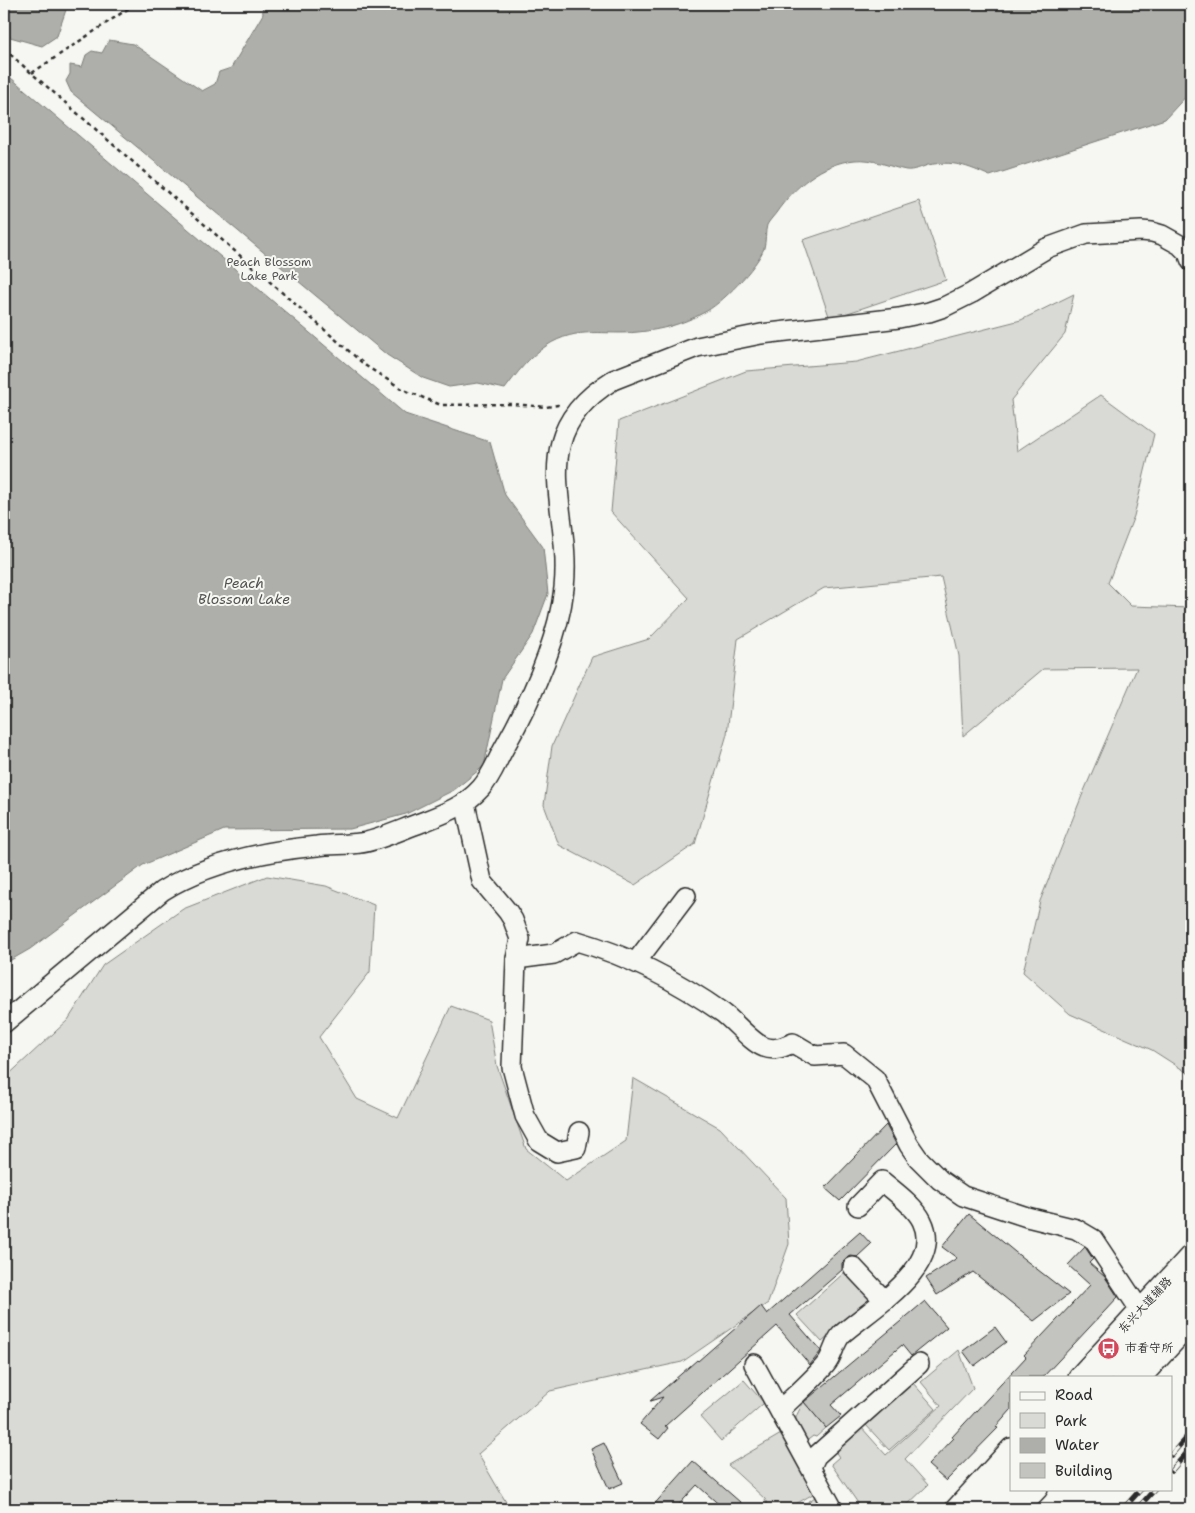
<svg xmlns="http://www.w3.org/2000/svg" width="1195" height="1513" viewBox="0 0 1195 1513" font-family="'Shantell Sans','LXGW WenKai TC',sans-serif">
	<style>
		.green { fill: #d9d9d5; stroke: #828280 }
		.water { fill: #aeaeab; stroke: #7a7a78 }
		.building { fill: #c3c3c0; stroke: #2b2b2b }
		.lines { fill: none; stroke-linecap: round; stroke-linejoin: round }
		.minor-casing { stroke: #2b2b2b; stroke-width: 22 }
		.major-casing { stroke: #2b2b2b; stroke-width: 28 }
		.path { stroke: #2b2b2b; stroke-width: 2.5; stroke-dasharray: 4 4; stroke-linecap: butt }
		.minor { stroke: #f6f6f2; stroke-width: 19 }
		.major { stroke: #f6f6f2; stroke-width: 24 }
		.rail-casing { stroke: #2b2b2b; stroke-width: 5.5 }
		.rail { stroke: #f6f6f2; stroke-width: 4; stroke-dasharray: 11; stroke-linecap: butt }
		.labels { text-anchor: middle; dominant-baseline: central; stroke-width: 4; stroke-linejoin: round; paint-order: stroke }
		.park-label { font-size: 12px; fill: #565656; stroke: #f6f6f2 }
		.street-label { font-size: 12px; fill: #2b2b2b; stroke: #f6f6f2 }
		.poi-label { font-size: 12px; fill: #2b2b2b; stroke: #f6f6f2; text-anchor: start }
		.water-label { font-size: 14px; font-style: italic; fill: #525251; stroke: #f6f6f2 }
	</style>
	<rect width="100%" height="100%" fill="#f6f6f2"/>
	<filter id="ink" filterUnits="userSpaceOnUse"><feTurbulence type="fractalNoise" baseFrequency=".02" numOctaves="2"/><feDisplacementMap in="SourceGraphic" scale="10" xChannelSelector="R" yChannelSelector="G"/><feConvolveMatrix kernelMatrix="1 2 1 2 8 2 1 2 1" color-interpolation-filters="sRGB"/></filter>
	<g filter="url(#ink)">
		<g class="green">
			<polygon points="919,201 946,280 830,319 803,240"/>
			<polygon points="1074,294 1065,334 1011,400 1017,451 1101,395 1154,434 1134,516 1108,583 1131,606 1191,608 1191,1075 1152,1050 1070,1014 1023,972 1040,901 1081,798 1137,668 1043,669 963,736 959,656 941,577 824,588 738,639 727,734 695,844 635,885 559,845 544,805 552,746 592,657 649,639 689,598 611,512 619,421 746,371 856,362 1021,320"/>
			<polygon points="267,876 326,886 374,905 370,972 319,1037 357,1099 398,1118 451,1006 489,1020 497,1066 526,1149 566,1181 626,1141 633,1078 720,1128 786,1198 789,1244 768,1303 682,1362 550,1391 478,1454 510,1509 4,1509 4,1079 68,1020 103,965 183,909"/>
			<polygon points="845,1272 870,1300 822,1342 797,1315"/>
			<polygon points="959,1350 973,1388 905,1459 928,1485 903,1509 862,1509 831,1464 839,1457 834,1450 861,1427 886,1455 941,1406 921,1382"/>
			<polygon points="744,1380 764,1403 721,1441 700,1417"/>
			<polygon points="912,1382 936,1409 889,1450 865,1424"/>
			<path d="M 804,1402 L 826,1428 L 816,1437 L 813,1436 L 804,1443 C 794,1423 791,1423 804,1402 Z"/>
			<path d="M 781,1434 L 826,1509 L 798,1509 L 815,1497 L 813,1494 C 799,1502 784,1513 768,1507 L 765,1499 L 728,1465 Z"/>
		</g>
		<g class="water">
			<polygon points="4,4 68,4 57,36 42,46 10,37 4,32"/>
			<path d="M 262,4 L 1191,4 L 1191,91 L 1165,119 L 990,176 C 967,166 953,160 928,165 C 922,167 913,171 906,170 C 889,167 873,158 855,160 C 822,163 794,187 776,213 C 773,217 769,221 767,225 C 765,232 766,241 764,248 C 758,266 721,305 703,313 C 683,324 661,330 638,332 C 605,336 578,325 546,346 C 529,357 517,373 505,389 L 478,383 L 449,387 L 423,378 L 387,355 L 71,92 L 66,81 L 70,74 L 70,65 L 82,67 L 86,55 L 92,51 L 102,53 L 109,40 L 133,44 L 202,91 L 215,84 L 219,72 L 231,68 L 263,14 Z"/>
			<polygon points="4,72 405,414 490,442 505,495 543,547 548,594 533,634 502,679 484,766 454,790 406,814 350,829 224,830 143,865 30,949 4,964"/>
		</g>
		<g class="building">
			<polygon points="886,1125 896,1144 840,1201 825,1188"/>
			<polygon points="969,1214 1015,1252 1069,1294 1034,1321 973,1272 937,1295 926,1278 957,1258 942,1247"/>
			<polygon points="860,1232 871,1244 857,1257 851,1256 846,1259 842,1263 842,1270 790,1315 821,1351 810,1365 777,1326 665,1426 668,1428 659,1439 640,1424 663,1397 650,1401 697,1360 698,1361 761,1306 767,1314"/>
			<polygon points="1085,1247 1093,1259 1089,1263 1105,1277 1118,1297 1043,1377 1011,1377 1011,1410 996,1427 998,1428 946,1481 928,1465 954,1438 952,1437 1026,1357 1024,1355 1090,1285 1068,1265"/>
			<polygon points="925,1301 947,1327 911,1356 902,1345 831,1405 841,1416 826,1428 804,1402"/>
			<polygon points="995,1327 1006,1342 974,1366 963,1351"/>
			<polygon points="604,1443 623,1483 609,1489 591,1449"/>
			<polygon points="693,1461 748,1509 724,1509 697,1485 675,1509 650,1509"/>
		</g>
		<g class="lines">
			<defs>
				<g id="minor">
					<polyline points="465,803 482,881 508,912 513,920 520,939 516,959 512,1067 525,1116 539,1141 557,1152 576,1148 579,1132"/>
					<path d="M 516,959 L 554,954 L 577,941 C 629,956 679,982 723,1013 C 735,1022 752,1043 764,1047 C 775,1051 783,1047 793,1043 L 815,1056 L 844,1054 L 875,1079 L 909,1145 L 918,1158 L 940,1180 L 963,1196 L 1027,1217 L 1076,1229 L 1093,1239 L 1140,1310"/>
					<polyline points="636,962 686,896"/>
					<path d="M 4,1023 L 162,891 C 208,862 264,851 317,846 C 331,844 346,845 360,843 C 375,842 405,828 420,823 C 443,814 464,807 481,788 C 491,777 496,763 503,750 C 530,702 558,643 564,588 C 573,506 521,437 613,380 L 697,347 L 761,334 L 899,318 L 929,312 L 944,307 L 972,293 L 1047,248 L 1086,234 L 1141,231 L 1152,232 L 1162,235 L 1180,245 L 1188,253 L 1191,261"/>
					<polyline points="853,1267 884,1300"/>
					<polyline points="754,1364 833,1509"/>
					<polyline points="1078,1377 1191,1254"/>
					<polyline points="1142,1377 1191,1324"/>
					<path d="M 780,1410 C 795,1395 812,1381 826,1364 C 833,1356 834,1342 842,1334 C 870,1309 945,1267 922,1221 C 915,1206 894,1191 882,1181 L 858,1206"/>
					<polyline points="811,1467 816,1456 919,1364"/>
					<polyline points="955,1509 1011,1448"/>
					<polyline points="1019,1509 1038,1489"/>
				</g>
				<g id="major">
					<polyline points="1097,1377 1191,1276"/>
					<polyline points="1123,1377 1191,1303"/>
					<polyline points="974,1509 1011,1469"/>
					<polyline points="999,1509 1018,1489"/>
				</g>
			</defs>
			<use href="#minor" class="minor-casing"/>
			<use href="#major" class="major-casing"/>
			<g class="path">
				<polyline points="4,49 366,366 404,390 441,405 513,404 546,407 558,405 562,407"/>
				<polyline points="32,73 135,4"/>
			</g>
			<use href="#minor" class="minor"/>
			<use href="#major" class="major"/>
			<defs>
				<g id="rail">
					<polyline points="1171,1455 1191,1432"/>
					<polyline points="1171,1471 1191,1448"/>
					<polyline points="1123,1509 1141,1489"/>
					<polyline points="1137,1509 1155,1489"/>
				</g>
			</defs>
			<use href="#rail" class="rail-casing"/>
			<use href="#rail" class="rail"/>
		</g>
	</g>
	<defs>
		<symbol id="bus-disc" viewBox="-11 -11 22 22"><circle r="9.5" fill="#d1495b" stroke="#f6f6f2"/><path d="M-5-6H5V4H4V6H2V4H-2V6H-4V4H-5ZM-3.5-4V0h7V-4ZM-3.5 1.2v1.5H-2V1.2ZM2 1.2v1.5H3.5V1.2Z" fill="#fff"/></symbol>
	</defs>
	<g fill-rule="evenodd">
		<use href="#bus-disc" x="1096" y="1336" width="25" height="25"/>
	</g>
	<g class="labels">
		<g class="park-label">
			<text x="269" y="262">Peach Blossom<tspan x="269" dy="14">Lake Park</tspan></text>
		</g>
		<g class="street-label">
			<text transform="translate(1145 1305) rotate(-47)">东兴大道辅路</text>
		</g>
		<g class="poi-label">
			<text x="1125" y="1348">巿看守所</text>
		</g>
		<g class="water-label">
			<text x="244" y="583">Peach<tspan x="244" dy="16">Blossom Lake</tspan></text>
		</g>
	</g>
	<rect width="1195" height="1513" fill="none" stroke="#f6f6f2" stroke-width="20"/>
	<rect x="10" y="10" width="1175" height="1493" fill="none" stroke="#2b2b2b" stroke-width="2" filter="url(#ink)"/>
	<rect x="1010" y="1376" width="162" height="115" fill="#f6f6f2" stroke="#a5a5a2"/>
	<rect x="1020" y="1392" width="25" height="8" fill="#f6f6f2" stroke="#a5a5a2"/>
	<text x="1055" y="1400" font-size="15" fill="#2b2b2b">Road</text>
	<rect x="1020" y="1413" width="25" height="15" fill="#d9d9d5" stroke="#a5a5a2"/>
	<text x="1055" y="1426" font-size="15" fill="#2b2b2b">Park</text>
	<rect x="1020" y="1438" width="25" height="15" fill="#aeaeab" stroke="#a5a5a2"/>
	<text x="1055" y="1450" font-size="15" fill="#2b2b2b">Water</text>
	<rect x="1020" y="1463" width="25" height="15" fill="#c3c3c0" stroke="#a5a5a2"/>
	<text x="1055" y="1476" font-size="15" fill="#2b2b2b">Building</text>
</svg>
